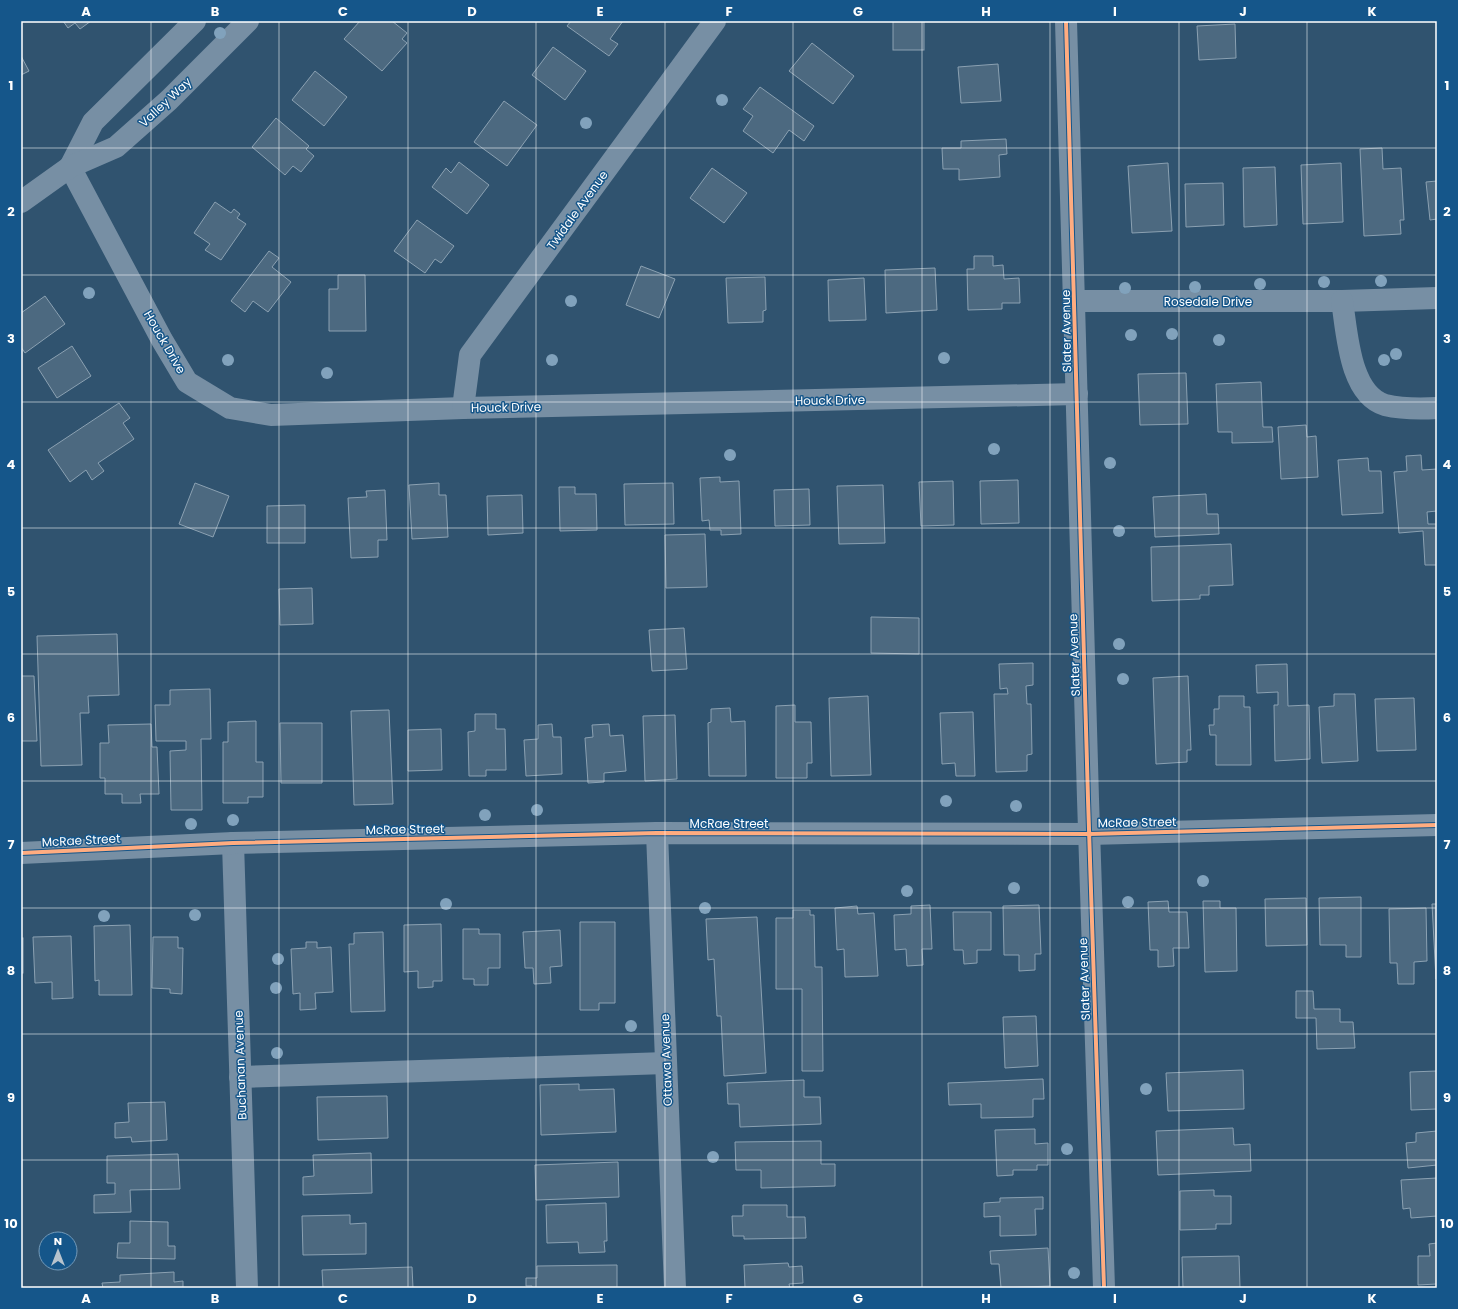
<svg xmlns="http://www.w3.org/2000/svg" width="1458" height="1309" viewBox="0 0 1458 1309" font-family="Poppins,sans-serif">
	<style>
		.building { fill: #4c6980; stroke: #8ba1b2 }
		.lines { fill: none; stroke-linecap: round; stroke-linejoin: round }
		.minor { stroke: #778fa4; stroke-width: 22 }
		.cycleway-casing { stroke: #15568a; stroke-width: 6 }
		.cycleway { stroke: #ffac80; stroke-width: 4 }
		.tree { fill: #81a2bc }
		.grid { fill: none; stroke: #fff; stroke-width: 1; stroke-opacity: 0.55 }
		.labels { text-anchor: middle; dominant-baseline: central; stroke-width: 3; stroke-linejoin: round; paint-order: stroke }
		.street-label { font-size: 12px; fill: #fff; stroke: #15568a }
		.neatline { fill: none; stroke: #fff; stroke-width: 1.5 }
		.grid-label { font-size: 13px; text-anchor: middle; font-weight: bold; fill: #fff }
	</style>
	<rect width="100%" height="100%" fill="#30536f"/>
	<g class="building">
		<polygon points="63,21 91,21 80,29 75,23 68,28"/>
		<polygon points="360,21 392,21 407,33 402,39 407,43 382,71 344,39"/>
		<polygon points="571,21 623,21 610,39 618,44 609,56 567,26"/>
		<rect x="893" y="21" width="31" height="29"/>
		<polygon points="1235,24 1236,58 1199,60 1197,26"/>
		<polygon points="812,43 854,76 833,104 789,71"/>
		<polygon points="553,47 586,71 565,100 532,75"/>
		<polygon points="21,56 29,71 21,75"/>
		<polygon points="998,64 1001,101 961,103 958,67"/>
		<polygon points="315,71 347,97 324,126 292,100"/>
		<polygon points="760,87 814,126 804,141 789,130 773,153 743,131 753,116 743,109"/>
		<polygon points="504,101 537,125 507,166 474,142"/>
		<polygon points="276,118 309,146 306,149 314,156 301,172 293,166 285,175 252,147"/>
		<polygon points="1006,139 1007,154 999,155 1000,177 959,180 959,169 943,169 942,148 961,148 961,141"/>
		<polygon points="1382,148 1383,169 1401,168 1404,220 1400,220 1401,234 1364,236 1360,149"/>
		<polygon points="459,162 489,185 467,214 432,187 446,168 451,173"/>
		<polygon points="1168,163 1172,231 1132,233 1128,166"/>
		<polygon points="1341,163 1343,222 1303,224 1301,165"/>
		<polygon points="1275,167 1277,225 1244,227 1243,168"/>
		<polygon points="712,168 747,193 724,223 690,198"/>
		<polygon points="1437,181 1437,219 1430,220 1426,182"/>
		<polygon points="1223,183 1224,225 1186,227 1185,184"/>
		<polygon points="215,202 231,213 234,209 240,214 237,218 246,224 221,260 205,250 210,244 194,233"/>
		<polygon points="417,220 454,246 441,263 435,259 425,273 394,251"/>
		<polygon points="269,251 279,258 272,267 291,282 268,312 253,301 245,312 231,301"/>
		<polygon points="974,256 993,256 993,266 1003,265 1004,279 1019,278 1020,303 1002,303 1002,309 968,310 967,269 974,269"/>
		<polygon points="641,266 675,279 659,318 626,305"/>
		<polygon points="935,268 937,310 886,313 885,270"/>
		<polygon points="338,275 365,275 366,331 329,331 329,289 338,289"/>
		<polygon points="765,277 766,310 763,311 763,322 728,323 726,278"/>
		<polygon points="864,278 866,320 829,321 828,280"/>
		<polygon points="45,296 65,324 25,353 21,347 21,313"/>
		<polygon points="72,346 91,376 57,398 38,368"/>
		<polygon points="1186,373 1188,424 1140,425 1138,374"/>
		<polygon points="1261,382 1263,427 1272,427 1273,442 1232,443 1232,432 1218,432 1216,384"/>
		<polygon points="119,403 130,418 123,423 134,439 98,463 104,471 92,480 86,470 70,482 48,450"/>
		<polygon points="1306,425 1307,437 1316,436 1318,477 1281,479 1278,427"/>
		<polygon points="1421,455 1422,470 1437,469 1437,511 1427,512 1428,524 1437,524 1437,565 1425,565 1423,531 1399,533 1394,472 1407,471 1406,456"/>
		<polygon points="1368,458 1369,471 1381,471 1383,513 1342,515 1338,460"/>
		<polygon points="720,477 720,482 739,481 741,534 721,535 721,530 710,530 709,520 702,521 700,478"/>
		<polygon points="1018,480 1019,523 981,524 980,481"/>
		<polygon points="953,481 954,525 921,526 919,482"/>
		<polygon points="195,483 229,496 213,537 179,524"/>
		<polygon points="439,483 439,495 446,495 448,537 412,539 409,485"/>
		<polygon points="673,483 674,524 625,525 624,484"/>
		<polygon points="883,485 885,543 839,544 837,486"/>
		<polygon points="559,487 575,487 575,494 596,494 597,530 560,531"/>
		<polygon points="809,489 810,525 775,526 774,490"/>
		<polygon points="385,490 387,540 378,540 378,557 351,558 348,498 367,497 366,491"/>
		<polygon points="1206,494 1207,514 1218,514 1219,534 1155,537 1153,497"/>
		<polygon points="522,495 523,533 488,535 487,496"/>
		<polygon points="305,505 305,543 267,543 267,506"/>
		<polygon points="705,534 707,587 666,588 665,535"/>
		<polygon points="1231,544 1233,585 1209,586 1209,595 1200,595 1200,599 1152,601 1151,547"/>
		<polygon points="312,588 313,624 280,625 279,589"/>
		<polygon points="871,617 919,618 919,654 871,653"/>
		<polygon points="684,628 687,669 652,671 649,630"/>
		<polygon points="117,634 119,695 88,696 89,713 80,713 82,765 41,766 37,636"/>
		<polygon points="1033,663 1033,685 1026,686 1027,704 1031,704 1032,754 1027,755 1027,771 996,772 994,694 1008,694 1007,688 1000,689 999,664"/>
		<polygon points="1287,664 1288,706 1309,705 1310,759 1275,761 1274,705 1278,705 1278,692 1257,693 1256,665"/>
		<polygon points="21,676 34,676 37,741 21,741"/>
		<polygon points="1188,676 1191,750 1187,750 1187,762 1156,764 1153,678"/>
		<polygon points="210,689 211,739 201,739 202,810 171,810 170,751 186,750 186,741 156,741 155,705 170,705 170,690"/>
		<polygon points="1334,694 1355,694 1358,761 1322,763 1319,707 1334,706"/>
		<polygon points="868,696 871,775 831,776 829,698"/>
		<polygon points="1219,696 1244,696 1244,707 1250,707 1251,765 1216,765 1216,735 1210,735 1209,725 1214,725 1214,709 1219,709"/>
		<polygon points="1414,698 1416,750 1377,751 1375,699"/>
		<polygon points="795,705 795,722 811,722 812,763 807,763 807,778 776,778 776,706"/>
		<polygon points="730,708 731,722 745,721 746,776 709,776 708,723 711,722 711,709"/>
		<polygon points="389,710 393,804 354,805 351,711"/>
		<polygon points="973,712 975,776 956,776 955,763 942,764 940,713"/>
		<polygon points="475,714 496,714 496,729 505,729 506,770 486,770 486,776 469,776 468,732 475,731"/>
		<polygon points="675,715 677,779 645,781 643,716"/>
		<polygon points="256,721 256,762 263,762 263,797 248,797 248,803 223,803 223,742 228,742 228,722"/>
		<polygon points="280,723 322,723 322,783 281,783"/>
		<polygon points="151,724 152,747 157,747 159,794 140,794 141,803 122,803 122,794 105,794 105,778 100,778 100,743 109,743 108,725"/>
		<polygon points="552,724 553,737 561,737 562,774 526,776 524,740 538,739 538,725"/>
		<polygon points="609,724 610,736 623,735 626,771 604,773 604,782 588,783 585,738 593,737 592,725"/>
		<polygon points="441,729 442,770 408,771 408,730"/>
		<polygon points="1361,897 1361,957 1346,957 1346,945 1320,945 1319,898"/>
		<polygon points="1306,898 1307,945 1266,946 1265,899"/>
		<polygon points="1168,901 1169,912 1187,912 1189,948 1173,948 1174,966 1158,967 1158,950 1150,950 1148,902"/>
		<polygon points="1203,901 1220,901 1220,908 1236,908 1237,971 1205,972"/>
		<polygon points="1432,904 1437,904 1436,979"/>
		<polygon points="930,905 932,949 922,949 923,965 907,966 906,949 895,950 894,915 911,914 911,906"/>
		<polygon points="1039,905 1041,954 1035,954 1035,970 1019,971 1019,955 1004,955 1003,906"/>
		<polygon points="857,906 858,914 874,913 878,976 845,977 844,949 837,950 835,908"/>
		<polygon points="1426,908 1427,961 1414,962 1414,984 1398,984 1397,963 1390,963 1389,909"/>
		<polygon points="793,910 810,910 810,915 814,915 815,967 822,967 823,1071 802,1071 802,989 776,989 776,918 793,918"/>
		<polygon points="953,912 991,912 991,950 977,950 977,963 964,964 963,950 954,950"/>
		<polygon points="757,917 766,1073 724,1076 721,1016 717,1016 714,959 708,960 706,919"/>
		<polygon points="580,922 615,922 615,1003 599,1003 599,1010 580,1010"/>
		<polygon points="441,924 442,981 433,981 433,987 418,988 418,971 404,972 404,925"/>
		<polygon points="130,925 132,995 99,995 99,980 95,981 94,926"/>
		<polygon points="463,929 479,929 479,934 500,934 500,968 488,968 488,985 474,985 474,979 463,979"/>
		<polygon points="560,930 562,966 550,967 551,983 534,984 533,968 525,968 523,932"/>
		<polygon points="383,932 385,1011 351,1012 349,944 354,944 354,933"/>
		<polygon points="71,936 73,998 52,999 52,982 35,983 33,937"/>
		<polygon points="153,937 178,937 178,948 183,948 182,994 170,993 170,989 152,988"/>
		<rect x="21" y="938" width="2" height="35"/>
		<polygon points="306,942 317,942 317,948 331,947 333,992 315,993 316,1009 300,1010 300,993 293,994 291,949 306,948"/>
		<polygon points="1296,991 1313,991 1314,1009 1340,1009 1340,1022 1353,1022 1355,1048 1317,1049 1316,1018 1296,1018"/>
		<polygon points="1036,1016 1038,1066 1005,1068 1003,1017"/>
		<polygon points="1243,1070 1244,1109 1168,1111 1166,1073"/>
		<polygon points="1437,1071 1437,1109 1411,1110 1410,1072"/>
		<polygon points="1043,1079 1044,1099 1033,1099 1033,1117 981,1118 981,1104 949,1105 948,1083"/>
		<polygon points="804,1080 804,1097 820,1097 821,1124 740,1127 739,1104 728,1104 727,1083"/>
		<polygon points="579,1084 579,1090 614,1089 616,1132 541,1135 540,1085"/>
		<polygon points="387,1096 388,1138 318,1140 317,1097"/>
		<polygon points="165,1102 167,1140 132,1142 131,1137 115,1138 115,1123 129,1122 128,1103"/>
		<polygon points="1233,1128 1234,1145 1250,1144 1251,1171 1158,1175 1156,1131"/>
		<polygon points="1035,1129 1035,1144 1048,1143 1048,1165 1037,1165 1037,1170 1013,1170 1013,1175 997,1176 995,1130"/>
		<polygon points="1437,1131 1437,1165 1408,1168 1406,1143 1416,1142 1416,1133"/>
		<polygon points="821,1141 821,1164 835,1164 835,1186 761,1188 761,1170 736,1170 735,1142"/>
		<polygon points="371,1153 372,1193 303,1195 303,1177 314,1176 313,1155"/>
		<polygon points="178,1154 180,1189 130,1190 131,1212 94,1213 94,1195 115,1194 115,1183 107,1183 107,1156"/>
		<polygon points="618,1162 619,1197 536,1200 535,1165"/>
		<polygon points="1437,1178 1437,1216 1411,1218 1410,1208 1403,1209 1401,1180"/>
		<polygon points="1214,1190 1214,1196 1231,1196 1231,1224 1216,1224 1216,1229 1180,1230 1180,1191"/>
		<polygon points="1043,1197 1043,1209 1035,1209 1036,1235 1000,1236 1000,1216 984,1217 984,1203 1000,1202 1000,1198"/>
		<polygon points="606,1203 607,1241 604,1241 605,1252 579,1253 578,1242 547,1243 546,1205"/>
		<polygon points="743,1205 787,1205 787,1217 805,1217 806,1238 744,1239 744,1236 733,1236 732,1216 743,1216"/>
		<polygon points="350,1215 350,1224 366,1223 366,1254 303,1255 302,1216"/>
		<polygon points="130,1221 168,1222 168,1246 175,1246 175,1259 117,1258 118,1243 130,1243"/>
		<polygon points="1437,1243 1437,1284 1418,1285 1418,1256 1430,1256 1429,1244"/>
		<polygon points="1048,1248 1050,1286 1001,1288 999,1264 991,1264 990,1251"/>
		<polygon points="1239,1256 1240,1288 1183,1288 1182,1257"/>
		<polygon points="788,1263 789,1267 802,1266 803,1283 789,1284 790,1288 745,1288 744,1265"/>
		<polygon points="617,1265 617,1288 532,1288 532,1286 526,1286 526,1278 537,1278 537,1266"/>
		<polygon points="412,1267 413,1288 323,1288 322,1270"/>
		<polygon points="174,1272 174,1282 183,1281 183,1288 103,1288 102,1283 120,1282 120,1275"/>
	</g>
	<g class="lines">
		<g class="minor">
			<polyline points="1066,21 1088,799 1104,1288"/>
			<polyline points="70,167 162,340 187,382 230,408 271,415 463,408 1077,394"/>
			<polyline points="70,167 93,122 195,21"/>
			<polyline points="21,202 70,167 116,147 169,100 248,21"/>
			<polyline points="1075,301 1342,301 1437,298"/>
			<path d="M 1342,301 C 1347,331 1349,394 1385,405 C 1402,409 1420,409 1437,408"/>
			<polyline points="463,408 470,355 715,21"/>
			<polyline points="657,833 675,1288"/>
			<polyline points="233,843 247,1288"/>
			<polyline points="21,853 233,843 657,833 1089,834 1437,825"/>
			<polyline points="240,1077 666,1063"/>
		</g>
		<defs>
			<g id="cycleway">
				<polyline points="1066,21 1088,799 1104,1288"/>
				<polyline points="21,853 233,843 657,833 1089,834 1437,825"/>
			</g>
		</defs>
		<use href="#cycleway" class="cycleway-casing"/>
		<use href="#cycleway" class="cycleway"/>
	</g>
	<g class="tree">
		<circle cx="220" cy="33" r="6"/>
		<circle cx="722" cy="100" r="6"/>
		<circle cx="586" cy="123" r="6"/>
		<circle cx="1381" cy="281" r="6"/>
		<circle cx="1324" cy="282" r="6"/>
		<circle cx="1260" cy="284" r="6"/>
		<circle cx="1195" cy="287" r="6"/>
		<circle cx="1125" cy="288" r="6"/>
		<circle cx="89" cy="293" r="6"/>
		<circle cx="571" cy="301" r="6"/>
		<circle cx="1172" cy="334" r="6"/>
		<circle cx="1131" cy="335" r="6"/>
		<circle cx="1219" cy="340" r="6"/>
		<circle cx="1396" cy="354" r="6"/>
		<circle cx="944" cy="358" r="6"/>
		<circle cx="228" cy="360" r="6"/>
		<circle cx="552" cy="360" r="6"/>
		<circle cx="1384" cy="360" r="6"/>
		<circle cx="327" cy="373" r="6"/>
		<circle cx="994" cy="449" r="6"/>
		<circle cx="730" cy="455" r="6"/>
		<circle cx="1110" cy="463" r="6"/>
		<circle cx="1119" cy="531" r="6"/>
		<circle cx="1119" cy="644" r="6"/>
		<circle cx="1123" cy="679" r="6"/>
		<circle cx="946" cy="801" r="6"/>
		<circle cx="1016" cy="806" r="6"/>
		<circle cx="537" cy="810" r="6"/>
		<circle cx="485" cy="815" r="6"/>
		<circle cx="233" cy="820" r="6"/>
		<circle cx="191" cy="824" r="6"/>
		<circle cx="1203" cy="881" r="6"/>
		<circle cx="1014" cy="888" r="6"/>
		<circle cx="907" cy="891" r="6"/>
		<circle cx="1128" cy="902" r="6"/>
		<circle cx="446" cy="904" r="6"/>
		<circle cx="705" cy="908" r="6"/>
		<circle cx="195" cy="915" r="6"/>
		<circle cx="104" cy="916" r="6"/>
		<circle cx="278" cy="959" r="6"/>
		<circle cx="276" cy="988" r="6"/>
		<circle cx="631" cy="1026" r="6"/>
		<circle cx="277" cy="1053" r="6"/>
		<circle cx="1146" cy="1089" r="6"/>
		<circle cx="1067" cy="1149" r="6"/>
		<circle cx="713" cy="1157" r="6"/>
		<circle cx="1074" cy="1273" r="6"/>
	</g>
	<path class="grid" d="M 151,21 L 151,1288M 279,21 L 279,1288M 408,21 L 408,1288M 536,21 L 536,1288M 665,21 L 665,1288M 793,21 L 793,1288M 922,21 L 922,1288M 1050,21 L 1050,1288M 1179,21 L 1179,1288M 1307,21 L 1307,1288M 21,148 L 1437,148M 21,275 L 1437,275M 21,402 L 1437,402M 21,528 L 1437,528M 21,654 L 1437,654M 21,781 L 1437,781M 21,908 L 1437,908M 21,1034 L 1437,1034M 21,1160 L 1437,1160"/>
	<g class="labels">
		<g class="street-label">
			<text transform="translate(165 102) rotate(-43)">Valley Way</text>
			<text transform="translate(577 210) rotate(-54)">Twidale Avenue</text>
			<text x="1208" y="301">Rosedale Drive</text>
			<text transform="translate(1066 331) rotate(-91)">Slater Avenue</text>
			<text transform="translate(165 342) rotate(60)">Houck Drive</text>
			<text transform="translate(830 400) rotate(-1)">Houck Drive</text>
			<text transform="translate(506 407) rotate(-1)">Houck Drive</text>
			<text transform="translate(1074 655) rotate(-92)">Slater Avenue</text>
			<text transform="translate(1137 822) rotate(-1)">McRae Street</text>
			<text x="729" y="823">McRae Street</text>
			<text transform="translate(405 829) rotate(-1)">McRae Street</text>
			<text transform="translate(81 840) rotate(-3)">McRae Street</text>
			<text transform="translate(1084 979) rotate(-92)">Slater Avenue</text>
			<text transform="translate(666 1060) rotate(-92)">Ottawa Avenue</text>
			<text transform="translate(240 1065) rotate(-92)">Buchanan Avenue</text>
		</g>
	</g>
	<rect width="1458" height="1309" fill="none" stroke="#15568a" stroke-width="44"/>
	<g transform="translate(58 1251)"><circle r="19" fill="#15568a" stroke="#739ab9"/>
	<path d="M0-3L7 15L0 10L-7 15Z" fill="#b7c3cd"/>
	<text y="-6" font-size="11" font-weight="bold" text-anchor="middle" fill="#ffffff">N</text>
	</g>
	<rect x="22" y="22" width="1414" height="1265" class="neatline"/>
	<g class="grid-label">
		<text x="86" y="16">A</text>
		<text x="215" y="16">B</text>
		<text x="343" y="16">C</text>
		<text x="472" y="16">D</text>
		<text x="600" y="16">E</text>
		<text x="729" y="16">F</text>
		<text x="858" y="16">G</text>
		<text x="986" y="16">H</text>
		<text x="1115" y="16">I</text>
		<text x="1243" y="16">J</text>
		<text x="1372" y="16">K</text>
		<text x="11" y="90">1</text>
		<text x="1447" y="90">1</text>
		<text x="11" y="216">2</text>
		<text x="1447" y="216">2</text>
		<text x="11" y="343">3</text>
		<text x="1447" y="343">3</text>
		<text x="11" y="469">4</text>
		<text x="1447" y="469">4</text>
		<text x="11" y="596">5</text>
		<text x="1447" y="596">5</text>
		<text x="11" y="722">6</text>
		<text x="1447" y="722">6</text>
		<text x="11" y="849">7</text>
		<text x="1447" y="849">7</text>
		<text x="11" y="975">8</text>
		<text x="1447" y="975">8</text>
		<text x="11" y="1102">9</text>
		<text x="1447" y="1102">9</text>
		<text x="11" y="1228">10</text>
		<text x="1447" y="1228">10</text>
		<text x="86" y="1303">A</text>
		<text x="215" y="1303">B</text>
		<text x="343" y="1303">C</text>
		<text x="472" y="1303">D</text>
		<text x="600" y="1303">E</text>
		<text x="729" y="1303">F</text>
		<text x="858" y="1303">G</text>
		<text x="986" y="1303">H</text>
		<text x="1115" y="1303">I</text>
		<text x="1243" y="1303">J</text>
		<text x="1372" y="1303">K</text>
	</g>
</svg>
